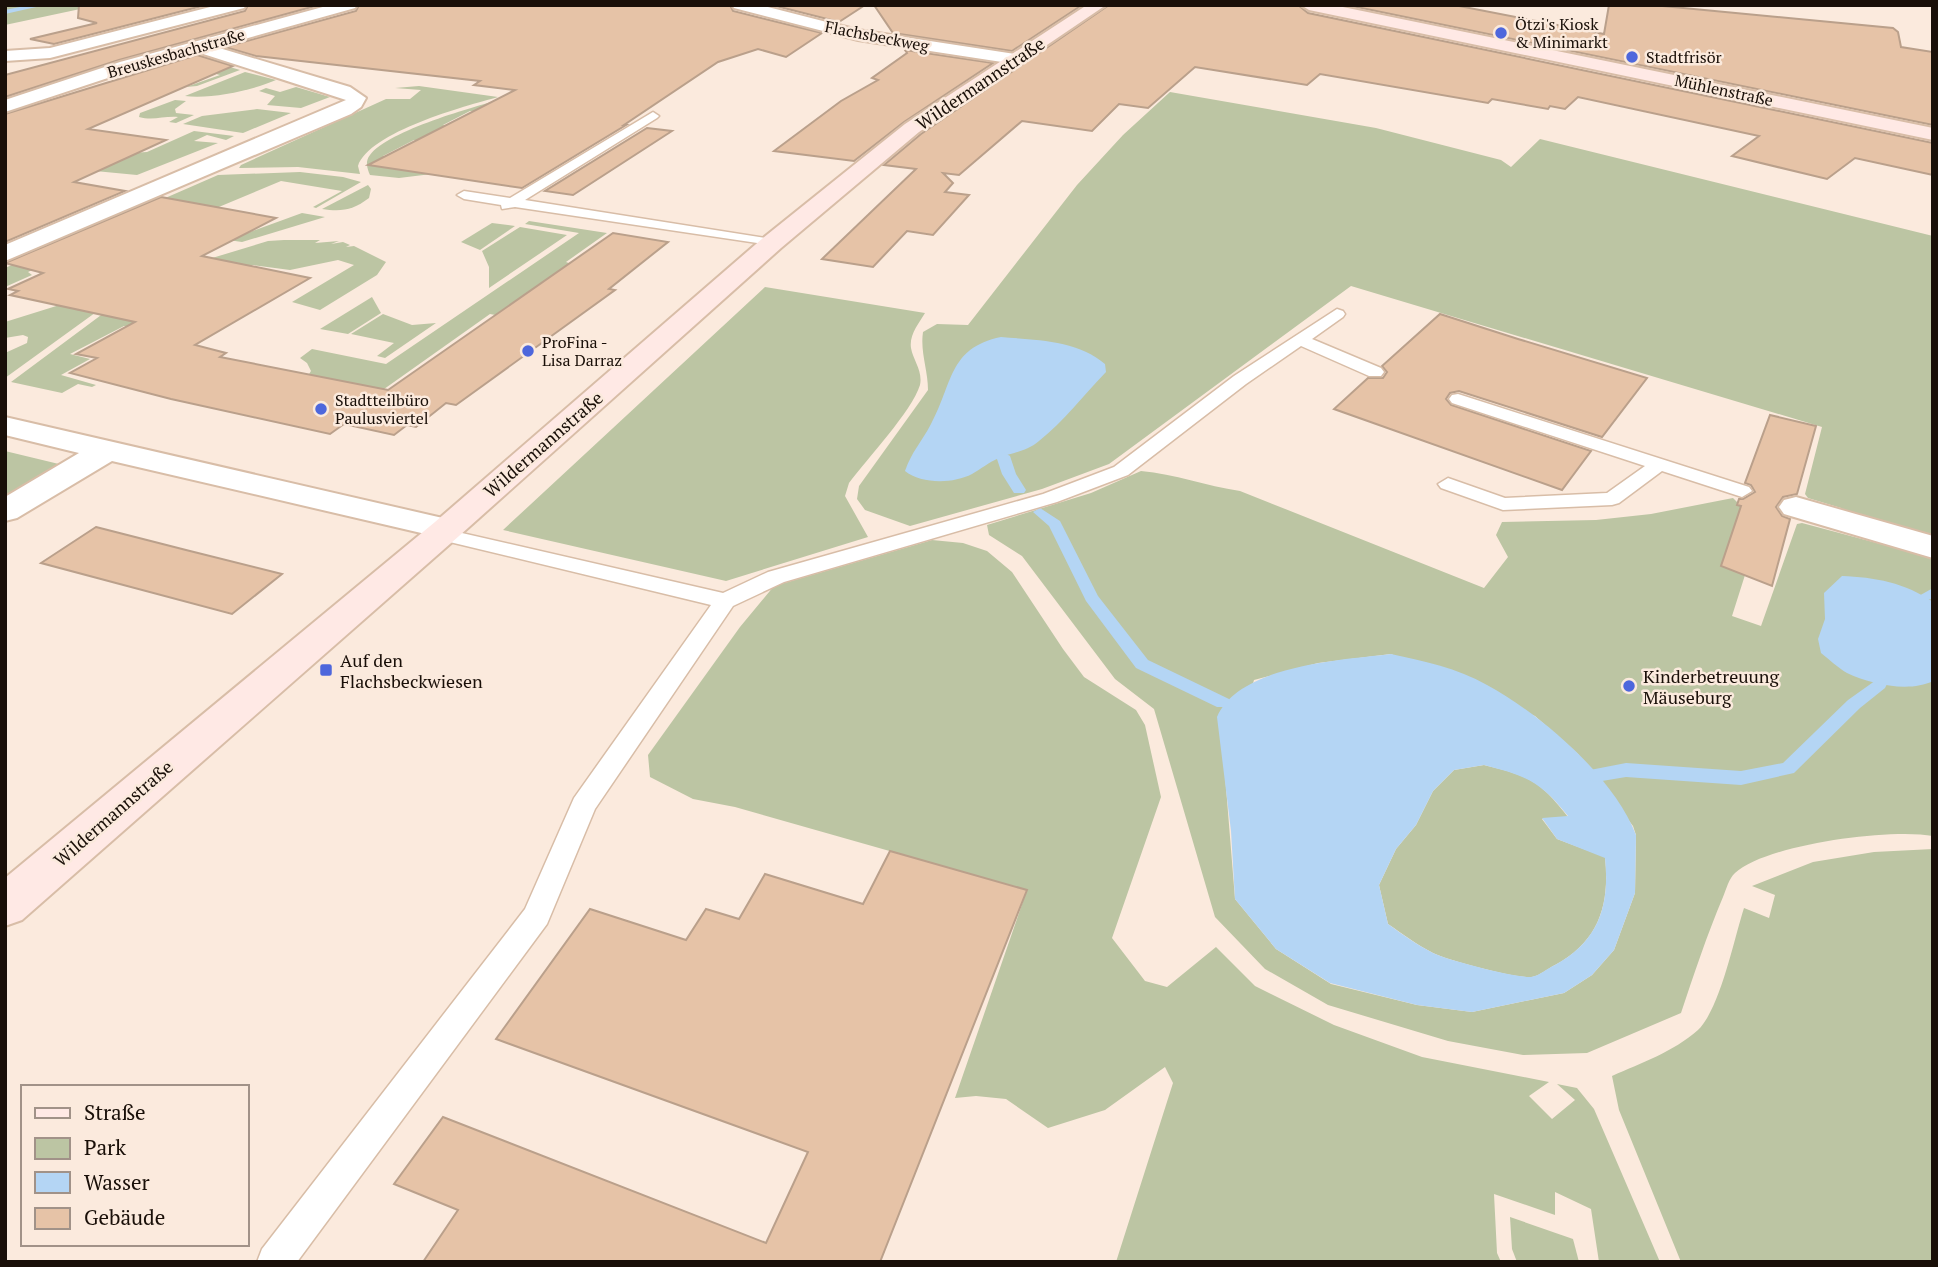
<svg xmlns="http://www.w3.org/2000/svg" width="1938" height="1267" viewBox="0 0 1938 1267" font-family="'PT Serif',serif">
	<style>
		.green { fill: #bcc5a3; fill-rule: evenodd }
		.water { fill: #b4d5f4; fill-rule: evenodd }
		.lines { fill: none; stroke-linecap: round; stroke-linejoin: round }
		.stream { fill: #b4d5f4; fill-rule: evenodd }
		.building { fill: #e6c3a7; stroke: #baa08b; stroke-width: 2 }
		.lane-casing { stroke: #d8bda7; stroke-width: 3 }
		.street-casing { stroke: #d8bda7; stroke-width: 4 }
		.secondary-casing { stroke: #d8bda7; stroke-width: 4 }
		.lane { fill: #fff; fill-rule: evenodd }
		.street { fill: #fff; fill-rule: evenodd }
		.secondary { fill: #ffe9e5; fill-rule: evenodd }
		.poi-dot { fill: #4e67dc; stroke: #fbeadd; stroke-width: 2.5 }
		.labels { text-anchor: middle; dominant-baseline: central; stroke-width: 5; stroke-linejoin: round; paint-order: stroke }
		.far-poi-label { font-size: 16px; fill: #190f08; stroke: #fbeadd; text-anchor: start }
		.far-street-label { font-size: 16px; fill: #190f08; stroke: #fbeadd }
		.street-label { font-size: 18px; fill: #190f08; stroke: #fbeadd }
		.poi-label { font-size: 18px; fill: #190f08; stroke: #fbeadd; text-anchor: start }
	</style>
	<rect width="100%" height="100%" fill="#fbeadd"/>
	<g class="green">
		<polygon points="5,5 99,5 5,25"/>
		<path d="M 194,60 L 210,61 L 240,70 L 197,86 L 186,87 L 220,75 C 217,75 214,72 211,71 C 169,59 80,109 37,123 L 37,127 L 41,128 L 18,140 L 83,163 L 112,162 L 132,153 L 147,152 L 194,131 L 234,136 L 226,140 L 207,135 L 194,141 L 218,143 L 137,175 L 53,167 L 5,158 L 5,124 L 101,88 Z"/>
		<path d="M 245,72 L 276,80 C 251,91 211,99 185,96 Z"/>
		<path d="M 419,86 L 498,97 C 465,106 369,132 358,166 L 360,174 L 298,167 L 239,168 L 241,165 L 386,99 L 410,99 L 421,90 L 395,88 Z"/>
		<polygon points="296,87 330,97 301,108 267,105 275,96 259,91 266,88 280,92"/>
		<path d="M 1170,92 L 1376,128 L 1501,160 L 1511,167 L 1540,139 L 1933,236 L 1933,539 L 1841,513 L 1841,508 L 1808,498 L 1805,494 L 1822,427 L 1351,286 L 1109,464 L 1042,489 L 910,526 L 865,510 L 857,499 L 859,486 L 928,390 C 928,370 920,352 923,332 L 937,324 L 968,325 L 1077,185 L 1123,135 Z"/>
		<path d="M 505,98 L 486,113 L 470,111 L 443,125 L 457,128 L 430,142 L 414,140 L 383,156 L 397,158 L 383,167 L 425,174 L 456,171 L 399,178 L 370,175 C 367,168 365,161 370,155 C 389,130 474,107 505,98 Z"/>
		<path d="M 175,100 L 186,101 L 175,109 L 176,113 L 194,115 L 176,123 L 169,122 L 178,117 C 163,116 153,121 139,117 L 140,113 Z"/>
		<polygon points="257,109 291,113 243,133 183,124 202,116"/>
		<polygon points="300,172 343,177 361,182 316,208 313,207 342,191 281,181 214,209 49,262 28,272 32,275 5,287 5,268 218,175"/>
		<path d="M 368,185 L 371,189 L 369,198 C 353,210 342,212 322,209 Z"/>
		<polygon points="302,213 325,217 242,242 228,240"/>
		<polygon points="529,221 607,233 566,262 574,265 506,317 490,314 370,399 306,379 311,371 307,363 300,358 312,349 386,364 579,233 525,224"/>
		<polygon points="492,223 515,226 480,250 461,242"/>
		<polygon points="520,227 567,235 489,288 489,267 482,251"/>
		<polygon points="284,240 320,240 315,243 339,241 331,244 343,242 350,245 346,247 354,246 386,262 377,275 320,310 292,302 354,265 338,260 290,270 253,265 217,283 163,273 268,241"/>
		<path d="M 765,287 L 925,313 C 919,323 909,335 911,348 C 913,360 923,371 920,385 C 912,411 867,459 849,483 L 845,496 L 868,537 L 726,581 L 503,530 Z"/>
		<polygon points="114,288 99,310 5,378 5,353 27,343 28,337 23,335 5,338 5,322"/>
		<polygon points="372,297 381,313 348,334 320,329"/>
		<polygon points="116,304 145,329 124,326 70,354 90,359 61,375 96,385 92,387 78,384 62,393 11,382"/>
		<polygon points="383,314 412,325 436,323 385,358 377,356 394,343 351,334"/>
		<polygon points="5,451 63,465 5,500"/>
		<path d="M 1141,471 C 1175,474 1206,486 1240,491 L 1484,588 L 1508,557 L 1496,535 L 1502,522 L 1596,520 L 1651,514 L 1733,498 L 1741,506 L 1721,566 L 1745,575 L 1732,616 L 1761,626 L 1797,524 L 1802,523 L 1933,558 L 1933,836 C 1891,828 1767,844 1735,873 C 1729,878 1726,890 1723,897 C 1707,935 1694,974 1681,1013 L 1587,1053 L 1523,1055 L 1448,1041 L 1328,1005 L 1265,969 L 1215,917 L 1154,709 L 1115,679 L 1022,556 L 989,535 L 987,525 L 1091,493 ZM 1391,654 L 1535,716 L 1578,754 L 1633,826 L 1636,835 L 1635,893 L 1614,950 L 1592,975 L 1564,993 L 1472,1012 L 1417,1005 L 1331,984 L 1276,949 L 1235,899 L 1225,775 L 1254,680 L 1318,663 Z"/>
		<polygon points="932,540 963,543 987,551 1012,572 1063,649 1084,677 1136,710 1145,725 1161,797 1112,938 1145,981 1167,987 1216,947 1255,986 1334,1025 1422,1057 1549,1082 1529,1096 1552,1119 1575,1100 1557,1084 1577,1088 1594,1109 1660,1262 1599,1262 1591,1209 1555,1192 1555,1215 1494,1194 1497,1253 1501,1262 1116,1262 1173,1083 1165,1067 1105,1110 1048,1128 1006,1099 976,1096 955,1098 1027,890 735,807 693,799 650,777 648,755 740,627 774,586"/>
		<path d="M 1484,765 C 1529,776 1539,780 1568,817 L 1542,819 L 1557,839 L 1605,857 C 1610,905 1599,941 1555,965 C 1549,968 1539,976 1532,977 C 1517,979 1447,960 1433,953 C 1417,945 1403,934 1388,924 L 1379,885 L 1396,849 L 1416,825 L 1433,791 L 1454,770 Z"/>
		<path d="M 1933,849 L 1933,1262 L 1681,1262 L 1619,1110 L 1612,1076 C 1641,1063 1673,1052 1698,1030 C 1720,1009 1734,939 1744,908 L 1769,918 L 1775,895 L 1752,886 L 1813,862 L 1874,852 Z"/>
		<polygon points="1510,1217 1573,1239 1579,1262 1517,1262 1512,1249"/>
	</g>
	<g class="water">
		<path d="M 1001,337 C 1035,340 1078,340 1105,364 L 1106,372 C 1083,396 1064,421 1039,441 C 1026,452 1013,452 999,458 C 989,462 981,469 972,474 C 953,484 921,484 905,471 C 912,451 921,443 931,424 C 953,384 948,348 1001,337 Z"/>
		<path d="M 1842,576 C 1874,577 1906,583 1933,602 L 1933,681 C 1909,693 1870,684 1847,673 C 1838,668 1829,659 1821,653 L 1818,639 L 1825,619 L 1824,593 Z"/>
		<path d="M 1391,654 C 1424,661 1457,668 1487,685 C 1541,714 1614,777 1636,835 L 1635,893 L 1614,950 L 1592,975 L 1564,993 L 1472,1012 L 1417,1005 L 1330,983 L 1276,949 L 1235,899 L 1231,831 L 1217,717 C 1239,665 1342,660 1391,654 ZM 1484,765 C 1526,776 1540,781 1568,816 L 1542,818 L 1557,839 L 1605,858 C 1610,905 1599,941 1555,965 C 1548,968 1539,976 1531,977 C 1516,978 1447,960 1433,953 C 1417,945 1402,934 1388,924 L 1379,885 L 1396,849 L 1416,825 L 1433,791 L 1454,770 Z"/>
	</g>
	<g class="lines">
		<g class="stream">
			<polygon points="30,5 45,5 5,14 5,10"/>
			<polygon points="1003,452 1010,456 1016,474 1026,490 1024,493 1014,493 1002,474 996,456"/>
			<polygon points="1040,508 1060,521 1098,596 1148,660 1229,699 1231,703 1229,707 1217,707 1136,668 1086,601 1049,526 1033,512"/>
			<polygon points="1933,588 1933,599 1920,600 1917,597"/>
			<polygon points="1879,678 1885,680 1887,684 1885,688 1860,708 1794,773 1741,785 1626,777 1596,782 1590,780 1587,775 1590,770 1626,763 1741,771 1783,763 1848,700"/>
		</g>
	</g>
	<g class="building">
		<polygon points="79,5 206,5 54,44 30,39 97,23 78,18"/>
		<polygon points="248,5 319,5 119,60 5,97 5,75 245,11"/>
		<polygon points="359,5 730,5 733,11 822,33 786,57 758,49 718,62 624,125 626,125 522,188 368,165 515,90 474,85 480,81 256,56 225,47 356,11"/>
		<polygon points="772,5 865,5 839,22"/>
		<polygon points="874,5 1082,5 1012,51 893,33"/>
		<polygon points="1109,5 1298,5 1308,13 1933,143 1933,175 1855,158 1827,179 1732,156 1759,136 1578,97 1565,109 1550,106 1548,109 1492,99 1488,103 1320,74 1307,85 1195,67 1148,108 1119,104 1092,131 1022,121 959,175 943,173 953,183 945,192 969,195 933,235 907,231 873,267 822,259 916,169 884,165 921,134"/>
		<polygon points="1347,5 1454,5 1604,34 1609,5 1652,5 1893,28 1898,32 1901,47 1933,52 1933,125"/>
		<polygon points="905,50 993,63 904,122 854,161 774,151 841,101 878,80 872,78 907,53"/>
		<polygon points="197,55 233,66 88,129 166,140 74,182 125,191 5,242 5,114"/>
		<polygon points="647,128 672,131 573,195 545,191"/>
		<polygon points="161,197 276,218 202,256 310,278 195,345 226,353 220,357 388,390 613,233 668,242 609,289 615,290 456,405 446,403 416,427 407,425 394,435 344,424 330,434 171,399 70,373 97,358 76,354 135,322 10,295 18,291 8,289 43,273 5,263"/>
		<polygon points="1440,314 1518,339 1647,378 1602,437 1459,391 1450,393 1446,399 1451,405 1591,451 1562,490 1334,409 1368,378 1383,378 1387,372 1382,366"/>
		<polygon points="1770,415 1816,426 1797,494 1783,497 1776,507 1782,516 1790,519 1772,586 1721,566 1741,506 1737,505 1739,499 1743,499 1755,492 1751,485 1745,483"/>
		<polygon points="96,527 186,550 282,574 232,614 41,563"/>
		<polygon points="890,851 1027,890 880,1262 423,1262 458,1210 394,1184 443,1117 766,1243 808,1152 496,1039 590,909 686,940 706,909 739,919 765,874 863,904"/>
	</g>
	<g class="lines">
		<defs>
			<g id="lane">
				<polygon points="653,112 659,116 657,118 525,200 772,239 779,243 777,246 515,207 502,209 501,205 464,199 457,195 464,191 510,198"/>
				<polygon points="1337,309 1343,311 1345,314 1343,317 1312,339 1381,368 1384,372 1381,376 1369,376 1301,346 1246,384 1128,475 1057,502 784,582 733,606 595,809 547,924 297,1262 257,1262 262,1249 525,909 574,798 711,605 433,538 430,534 433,530 440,528 723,593 768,572 1043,494 1114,467 1234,376"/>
				<polygon points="1458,394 1749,487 1752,491 1742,497 1662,471 1619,503 1612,505 1503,510 1441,488 1438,484 1448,478 1505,498 1607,493 1645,466 1452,403 1449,399 1452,395"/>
			</g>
			<g id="street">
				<polygon points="218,5 246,5 244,8 50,58 5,61 5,51 50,48"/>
				<polygon points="330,5 357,5 355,8 216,47 350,87 366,98 361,107 351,114 5,261 5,245 346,100 197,52 132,70 5,112 5,100 120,62"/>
				<polygon points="732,5 760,5 858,30 1015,54 1024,59 1015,64 858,40 734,8"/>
				<polygon points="5,417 447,519 459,522 464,529 459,536 447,539 112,461 17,518 5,521 5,497 79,453 5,435"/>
				<polygon points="1796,497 1933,536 1933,558 1784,514 1779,507 1784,500"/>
			</g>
			<g id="secondary">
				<polygon points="1087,5 1106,5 919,132 781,248 459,536 22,920 5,926 5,878 435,522 763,238 905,124"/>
				<polygon points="1301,5 1333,5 1933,128 1933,140 1309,10"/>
			</g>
		</defs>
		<use href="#lane" class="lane-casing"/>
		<use href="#street" class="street-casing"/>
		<use href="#secondary" class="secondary-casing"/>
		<use href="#lane" class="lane"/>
		<use href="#street" class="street"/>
		<use href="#secondary" class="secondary"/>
	</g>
	<g class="poi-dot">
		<circle cx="1501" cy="33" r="7"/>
		<circle cx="1632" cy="57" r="7"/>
		<circle cx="528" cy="351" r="7"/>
		<circle cx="321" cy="409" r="7"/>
		<rect x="319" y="663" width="14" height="14" rx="3.5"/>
		<circle cx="1629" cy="686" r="7"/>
	</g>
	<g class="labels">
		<g class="far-poi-label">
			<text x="1515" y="24">Ötzi's Kiosk<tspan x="1515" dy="18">&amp; Minimarkt</tspan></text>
			<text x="1646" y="57">Stadtfrisör</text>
			<text x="542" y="342">ProFina -<tspan x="542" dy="18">Lisa Darraz</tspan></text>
			<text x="335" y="400">Stadtteilbüro<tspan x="335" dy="18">Paulusviertel</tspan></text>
		</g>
		<g class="far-street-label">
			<text transform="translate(877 36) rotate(11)">Flachsbeckweg</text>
			<text transform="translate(176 53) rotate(-16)">Breuskesbachstraße</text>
			<text transform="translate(1724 90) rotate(12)">Mühlenstraße</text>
		</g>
		<g class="street-label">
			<text transform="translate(980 83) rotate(-34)">Wildermannstraße</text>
			<text transform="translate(543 444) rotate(-41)">Wildermannstraße</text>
			<text transform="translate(113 813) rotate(-41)">Wildermannstraße</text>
		</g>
		<g class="poi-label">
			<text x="340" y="660">Auf den<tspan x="340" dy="21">Flachsbeckwiesen</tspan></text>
			<text x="1643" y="676">Kinderbetreuung<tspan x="1643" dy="21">Mäuseburg</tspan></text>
		</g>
	</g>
	<rect width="1938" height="1267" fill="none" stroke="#190f08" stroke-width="14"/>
	<rect x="21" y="1085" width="228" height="161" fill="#fbeadd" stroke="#a19288" stroke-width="2"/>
	<rect x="35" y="1108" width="35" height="10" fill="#ffe9e5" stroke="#a19288" stroke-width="2"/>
	<text x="84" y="1120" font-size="21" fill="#190f08">Straße</text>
	<rect x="35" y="1138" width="35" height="21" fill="#bcc5a3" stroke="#a19288" stroke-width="2"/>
	<text x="84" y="1155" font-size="21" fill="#190f08">Park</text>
	<rect x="35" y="1172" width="35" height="21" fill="#b4d5f4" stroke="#a19288" stroke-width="2"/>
	<text x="84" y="1190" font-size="21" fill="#190f08">Wasser</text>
	<rect x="35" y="1208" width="35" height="21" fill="#e6c3a7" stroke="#a19288" stroke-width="2"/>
	<text x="84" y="1225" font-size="21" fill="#190f08">Gebäude</text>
</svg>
